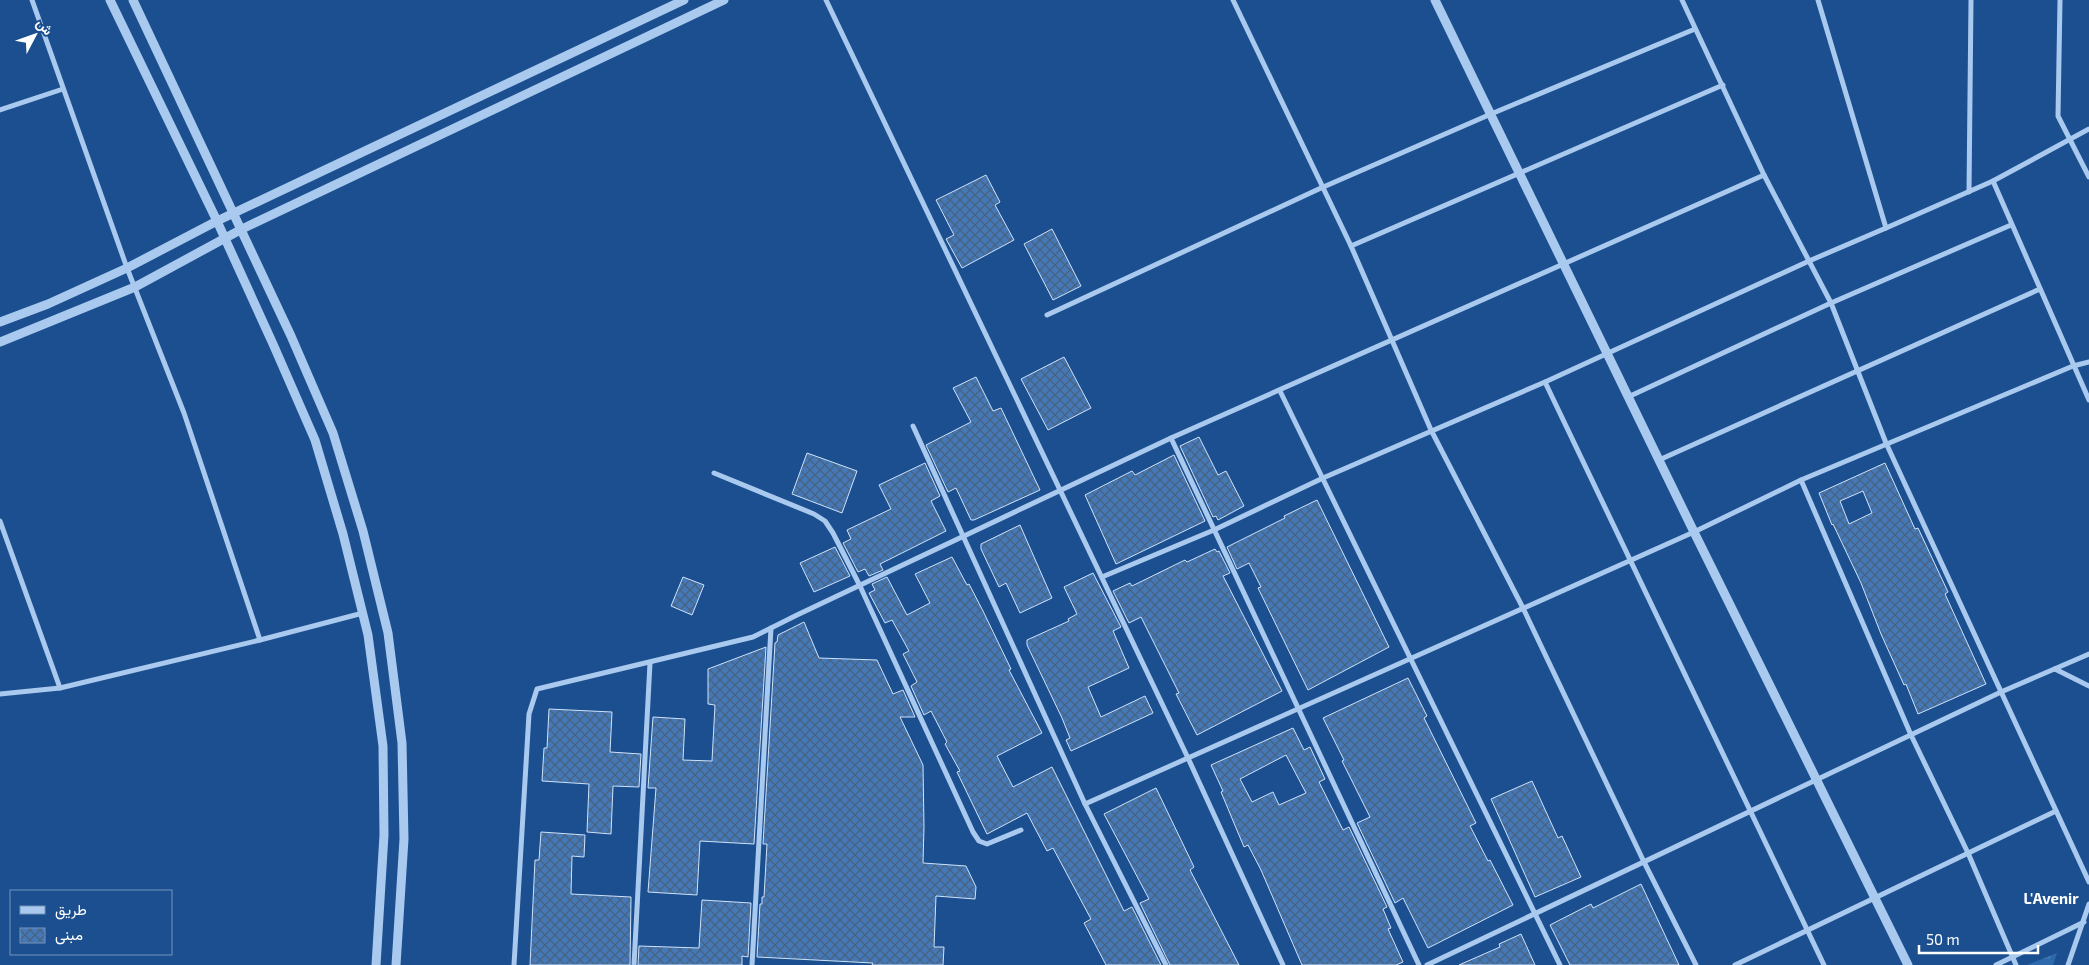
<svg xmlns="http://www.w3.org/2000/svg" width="2089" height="965" viewBox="0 0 2089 965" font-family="'Exo 2',Vazirmatn,sans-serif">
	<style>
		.grass { fill: url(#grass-tufts) }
		.building { fill: url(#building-cross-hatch); stroke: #cfe3fa; fill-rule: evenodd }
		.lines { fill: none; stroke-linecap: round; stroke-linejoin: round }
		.minor { stroke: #a9c9ee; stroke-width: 5 }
		.tertiary { stroke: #a9c9ee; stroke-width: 9 }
		.labels { text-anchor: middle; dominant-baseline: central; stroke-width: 4; stroke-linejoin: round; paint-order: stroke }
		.neighbourhood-label { font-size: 15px; font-weight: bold; fill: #fff; stroke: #1b4f8f }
	</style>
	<defs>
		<pattern id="grass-tufts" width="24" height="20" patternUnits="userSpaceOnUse" patternTransform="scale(1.25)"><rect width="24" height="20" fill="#2e69ad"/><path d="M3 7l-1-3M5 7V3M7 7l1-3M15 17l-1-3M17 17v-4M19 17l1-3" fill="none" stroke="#4d80b9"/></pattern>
		<pattern id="building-cross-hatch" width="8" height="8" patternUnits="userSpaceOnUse" patternTransform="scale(1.25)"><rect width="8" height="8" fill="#4478b7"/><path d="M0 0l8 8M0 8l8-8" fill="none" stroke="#486282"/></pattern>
	</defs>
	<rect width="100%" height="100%" fill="#1b4f8f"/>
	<polygon class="grass" points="2057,953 2053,965 2027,965"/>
	<g class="building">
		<polygon points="986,175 1000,202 995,205 1014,240 962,268 946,239 954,235 936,200"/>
		<polygon points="1052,229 1081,286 1053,300 1024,244"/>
		<polygon points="1064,357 1091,408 1048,430 1021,379"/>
		<polygon points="976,377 993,411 1001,408 1040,490 974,520 971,520 956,488 948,492 926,445 971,422 953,388"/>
		<polygon points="1199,437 1218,475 1226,471 1244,506 1218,520 1216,516 1213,517 1180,446"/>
		<polygon points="807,453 857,471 842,513 792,494"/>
		<polygon points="1174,455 1205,521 1116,564 1085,495 1132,471 1135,475"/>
		<polygon points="925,463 940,496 931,501 946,531 880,564 883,570 869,576 865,569 858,572 843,543 851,539 847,530 891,509 879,485"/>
		<path d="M 1885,463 L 1915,529 L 1918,528 L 1948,592 L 1945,594 L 1986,684 L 1918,714 L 1906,684 L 1904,685 L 1881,634 L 1861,583 L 1833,524 L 1832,525 L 1819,493 ZM 1863,491 L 1872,513 L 1849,524 L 1840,501 Z"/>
		<polygon points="1317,500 1389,647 1308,690 1258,588 1261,587 1249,563 1237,569 1227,547 1285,518 1284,516"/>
		<polygon points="1020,525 1052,598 1020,613 1006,583 999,587 981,549 981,544"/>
		<polygon points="835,547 850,576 814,592 800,563"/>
		<polygon points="1215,549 1217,552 1219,551 1230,573 1223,576 1282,691 1197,735 1176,694 1179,693 1141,617 1129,623 1113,591 1130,583 1132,586 1185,560 1187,562"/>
		<polygon points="952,557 967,585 969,584 983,611 1011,669 1009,670 1042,733 997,756 1013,787 1052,767 1124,911 1132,907 1161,965 1106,965 1084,923 1091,919 1053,848 1047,851 1027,813 987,834 957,772 960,771 945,744 947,742 931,711 924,715 911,686 917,682 903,654 909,651 892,620 885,623 869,593 875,590 872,584 887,577 907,615 930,603 915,574"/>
		<polygon points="1093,573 1121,627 1113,631 1129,668 1088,687 1101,717 1145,696 1153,713 1071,751 1066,740 1070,738 1062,718 1027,645 1027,640 1069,621 1068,619 1077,614 1064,587"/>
		<polygon points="683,577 704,585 692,615 671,606"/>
		<polygon points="804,622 819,658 877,660 893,694 903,690 915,717 900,717 923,765 924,827 923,863 966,866 976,887 975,899 936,896 934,947 944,947 943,965 872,965 873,963 757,957 760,904 762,904 762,897 764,897 767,844 763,844 775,643 777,642 778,635"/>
		<polygon points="766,647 754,844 700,841 697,895 648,892 656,788 648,788 653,717 685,719 683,760 712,761 715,705 708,704 708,669"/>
		<polygon points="1408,678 1427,716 1424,718 1476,823 1470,826 1488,861 1490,860 1513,905 1428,948 1403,898 1395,903 1357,823 1370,817 1342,761 1344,760 1323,718"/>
		<polygon points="549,709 612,712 610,752 641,754 639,787 613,786 611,834 587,832 589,784 542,781 544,748 547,748"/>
		<path d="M 1293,728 L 1304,750 L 1310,747 L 1325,779 L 1319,782 L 1343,830 L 1349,827 L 1387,907 L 1383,909 L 1391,928 L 1388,929 L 1403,962 L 1396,965 L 1302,965 L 1261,870 L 1248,845 L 1244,847 L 1221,792 L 1223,791 L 1211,765 ZM 1286,755 L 1306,793 L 1279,805 L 1273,792 L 1252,802 L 1240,779 Z"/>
		<polygon points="1532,781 1558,838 1562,836 1581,877 1535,897 1491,799"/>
		<polygon points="1156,788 1194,867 1190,870 1239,965 1170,965 1140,903 1149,899 1104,814"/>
		<polygon points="541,832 585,835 584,857 572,856 571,894 631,897 630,965 530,965 535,860 539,860"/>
		<polygon points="1641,884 1679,965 1570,965 1550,925 1591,904 1593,908"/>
		<polygon points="702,900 751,903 748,957 742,956 742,965 638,965 639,946 699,948"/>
		<polygon points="1521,934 1535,965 1459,965 1500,947 1499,944"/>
	</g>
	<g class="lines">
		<g class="minor">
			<polyline points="32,0 127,268 184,413 260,640"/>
			<polyline points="826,0 1188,758 1283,965"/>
			<polyline points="1233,0 1351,246 1431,430 1523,608 1644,862 1696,965"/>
			<polyline points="1682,0 1764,175 1831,303 1886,443 2089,882"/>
			<polyline points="1818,0 1886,228 1993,181"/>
			<polyline points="2060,0 2058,116 2089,177"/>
			<polyline points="0,110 63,89"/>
			<polyline points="2089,129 1993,181 2089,400"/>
			<polyline points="1969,192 1971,0"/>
			<polyline points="1351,246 1723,85"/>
			<polyline points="1047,315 1321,188 1491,114 1695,29"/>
			<polyline points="1545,382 1824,965"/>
			<polyline points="1280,391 1560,965"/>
			<polyline points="1628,397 1831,303 2011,225"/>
			<polyline points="913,426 1085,804 1694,532 1801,480 2073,366 2089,362"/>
			<polyline points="1171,438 1419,965"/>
			<polyline points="1659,460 2040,289"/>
			<polyline points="714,473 814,514 825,521 833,533 860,586 973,832 979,841 987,844 1021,830"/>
			<polyline points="1801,480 1911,735 1968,853 2016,965"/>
			<polyline points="0,521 60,688"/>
			<polyline points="1102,577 1214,530 1323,478 1545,382 1809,261 1886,228"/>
			<polyline points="2055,669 2089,686"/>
			<polyline points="0,694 60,688 260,640 363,613"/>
			<polyline points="1085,804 1166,965"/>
			<polyline points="514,965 529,714 537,689 753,637 797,615 1171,438 1764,175"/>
			<polyline points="634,965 650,663"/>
			<polyline points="752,965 771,628"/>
			<polyline points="1427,965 2001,692 2089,654"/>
			<polyline points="1735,965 2056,811"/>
			<polyline points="1996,965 2084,922"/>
			<polyline points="2068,965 2089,904"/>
		</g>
		<g class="tertiary">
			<polyline points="110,0 217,221 273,344 315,440 343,534 368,635 383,746 384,835 376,965"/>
			<polyline points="133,0 291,336 333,433 363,531 388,633 402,743 404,839 396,965"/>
			<polyline points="1435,0 1694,532 1908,965"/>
			<polyline points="0,322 48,304 127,268 217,221 684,0"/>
			<polyline points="0,342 135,287 242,229 724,0"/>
		</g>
	</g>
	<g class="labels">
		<g class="neighbourhood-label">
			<text x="2051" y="898">L'Avenir</text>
		</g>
	</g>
	<rect x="10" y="890" width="162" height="65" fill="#1b4f8f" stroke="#7695bc"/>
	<rect x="20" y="906" width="25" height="8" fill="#a9c9ee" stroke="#7695bc"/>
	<text x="55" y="915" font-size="15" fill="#ffffff">طريق</text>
	<rect x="20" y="928" width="25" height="15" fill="url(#building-cross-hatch)" stroke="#7695bc"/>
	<text x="55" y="940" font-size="15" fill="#ffffff">مبنى</text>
	<g transform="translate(35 35) rotate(49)" stroke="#1b4f8f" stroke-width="4" paint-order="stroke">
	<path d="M0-4L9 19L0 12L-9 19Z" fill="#ffffff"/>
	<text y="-8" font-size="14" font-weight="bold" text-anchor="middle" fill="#ffffff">ش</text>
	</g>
	<path d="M1919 945v8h119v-8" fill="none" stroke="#ffffff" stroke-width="2.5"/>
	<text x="1926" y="945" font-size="15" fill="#ffffff" stroke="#1b4f8f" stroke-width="4" paint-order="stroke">50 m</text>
</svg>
